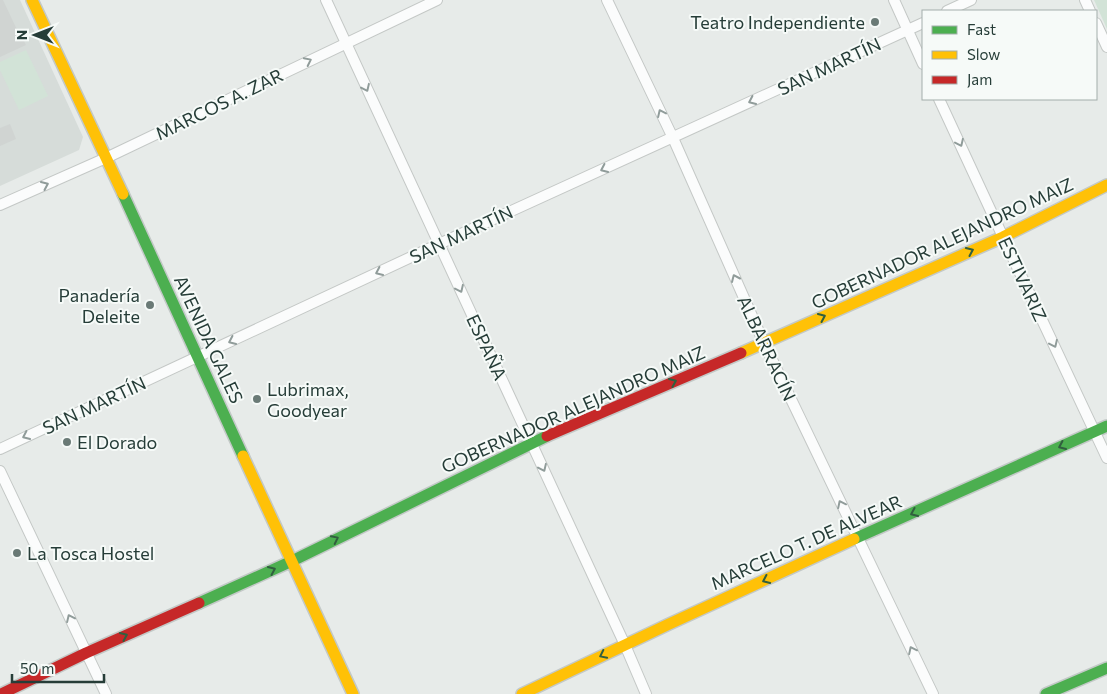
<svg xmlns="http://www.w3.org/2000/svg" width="1107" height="694" viewBox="0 0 1107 694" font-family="Commissioner,sans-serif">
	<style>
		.built { fill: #d6dcd9 }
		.green { fill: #d2e3d7 }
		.building { fill: #d0d4d2 }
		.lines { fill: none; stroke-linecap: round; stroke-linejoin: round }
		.street-casing { stroke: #c4c8c6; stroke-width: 12 }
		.fast-casing { stroke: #c3c9c7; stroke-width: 14 }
		.slow-casing { stroke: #c3c9c7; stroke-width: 14 }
		.jam-casing { stroke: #c3c9c7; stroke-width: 14 }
		.street { stroke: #fbfcfc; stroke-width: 10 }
		.fast { stroke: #4caf50; stroke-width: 11 }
		.slow { stroke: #ffc107; stroke-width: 11 }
		.jam { stroke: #c62828; stroke-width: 11 }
		.oneway { stroke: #909c9a }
		.oneway2 { stroke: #315f3f }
		.poi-dot { fill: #6a7a76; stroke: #f6faf8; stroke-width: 2 }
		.labels { text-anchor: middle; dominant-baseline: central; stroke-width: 4; stroke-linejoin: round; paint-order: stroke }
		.poi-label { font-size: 18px; fill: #263d38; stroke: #f6faf8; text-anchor: start }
		.street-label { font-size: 18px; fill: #263d38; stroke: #f6faf8 }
	</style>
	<rect width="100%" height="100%" fill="#e7ebe9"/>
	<polygon class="built" points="0,0 20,0 83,137 79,150 0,186"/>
	<g class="green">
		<polygon points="1094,0 1107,0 1107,29"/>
		<polygon points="26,50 48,96 19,110 0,70 0,62"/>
	</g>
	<g class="building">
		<polygon points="0,0 3,0 19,34 20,33 26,45 0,57"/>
		<polygon points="10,124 16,139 0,146 0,128"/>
	</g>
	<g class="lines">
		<defs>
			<g id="street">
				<polyline points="326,0 625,645 646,694"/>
				<polyline points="607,0 673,138 764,343 933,694"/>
				<polyline points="894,0 923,64"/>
				<polyline points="1085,0 1090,11"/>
				<polyline points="947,11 971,0"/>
				<polyline points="1096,23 1107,47"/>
				<polyline points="939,99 1003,237 1107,458"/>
				<polyline points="0,205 106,158 437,0"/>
				<polyline points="0,449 439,244 923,23"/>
				<polyline points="0,471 106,694"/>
			</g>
			<g id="fast">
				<polyline points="123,194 243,456"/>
				<polyline points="854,539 1107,426"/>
				<polyline points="199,603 292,561 547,436"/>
				<polyline points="1046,694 1107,668"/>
			</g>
			<g id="slow">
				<polyline points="32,0 123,194"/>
				<polyline points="741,353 1003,237 1107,185"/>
				<polyline points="243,456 353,694"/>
				<polyline points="522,694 667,625 854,539"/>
			</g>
			<g id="jam">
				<polyline points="547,436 741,353"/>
				<polyline points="1,694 86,653 199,603"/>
			</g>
		</defs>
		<use href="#street" class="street-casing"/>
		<use href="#fast" class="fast-casing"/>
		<use href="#slow" class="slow-casing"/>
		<use href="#jam" class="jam-casing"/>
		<use href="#street" class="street"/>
		<use href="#fast" class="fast"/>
		<use href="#slow" class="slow"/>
		<use href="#jam" class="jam"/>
	</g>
	<defs><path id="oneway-chevron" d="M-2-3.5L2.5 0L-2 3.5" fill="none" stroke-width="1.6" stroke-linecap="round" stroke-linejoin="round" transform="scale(1.25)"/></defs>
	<g class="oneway">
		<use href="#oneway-chevron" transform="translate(308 61) rotate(-26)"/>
		<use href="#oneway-chevron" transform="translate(366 88) rotate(65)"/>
		<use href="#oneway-chevron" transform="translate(752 101) rotate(155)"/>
		<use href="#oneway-chevron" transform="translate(661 113) rotate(-115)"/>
		<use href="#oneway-chevron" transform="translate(960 143) rotate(65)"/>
		<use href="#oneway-chevron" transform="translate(604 169) rotate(155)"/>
		<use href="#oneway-chevron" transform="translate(45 185) rotate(-24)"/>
		<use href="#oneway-chevron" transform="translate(379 272) rotate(155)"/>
		<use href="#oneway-chevron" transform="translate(735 278) rotate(-114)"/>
		<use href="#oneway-chevron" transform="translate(460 289) rotate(65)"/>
		<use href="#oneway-chevron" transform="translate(232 341) rotate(155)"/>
		<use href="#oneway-chevron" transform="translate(1054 344) rotate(65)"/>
		<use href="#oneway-chevron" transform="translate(26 436) rotate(155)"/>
		<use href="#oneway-chevron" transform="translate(543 468) rotate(65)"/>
		<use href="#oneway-chevron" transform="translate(841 504) rotate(-116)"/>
		<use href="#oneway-chevron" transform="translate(70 618) rotate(-115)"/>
		<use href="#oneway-chevron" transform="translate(912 650) rotate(-116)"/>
	</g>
	<g class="oneway2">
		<use href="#oneway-chevron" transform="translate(970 251) rotate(-24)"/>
		<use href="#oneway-chevron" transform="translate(822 317) rotate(-24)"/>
		<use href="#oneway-chevron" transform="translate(673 382) rotate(-23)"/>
		<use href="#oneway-chevron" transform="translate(1062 446) rotate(156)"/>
		<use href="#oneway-chevron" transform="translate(914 513) rotate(156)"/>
		<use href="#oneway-chevron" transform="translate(335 539) rotate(-26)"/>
		<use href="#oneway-chevron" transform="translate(272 570) rotate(-24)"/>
		<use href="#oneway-chevron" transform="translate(766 580) rotate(155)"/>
		<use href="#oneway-chevron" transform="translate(124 636) rotate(-24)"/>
		<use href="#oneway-chevron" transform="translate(603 655) rotate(154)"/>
	</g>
	<g class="poi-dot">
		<circle cx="875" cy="22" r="5"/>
		<circle cx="150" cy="305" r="5"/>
		<circle cx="257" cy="399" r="5"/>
		<circle cx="67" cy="442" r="5"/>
		<circle cx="17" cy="553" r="5"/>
	</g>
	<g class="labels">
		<g class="poi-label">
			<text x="865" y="22" text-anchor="end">Teatro Independiente</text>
			<text x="140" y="295" text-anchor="end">Panadería<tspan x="140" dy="21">Deleite</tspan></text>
			<text x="267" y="389">Lubrimax,<tspan x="267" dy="21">Goodyear</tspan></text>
			<text x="77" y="442">El Dorado</text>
			<text x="27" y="553">La Tosca Hostel</text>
		</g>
		<g class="street-label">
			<text transform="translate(829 66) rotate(-25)">SAN MARTÍN</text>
			<text transform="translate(219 104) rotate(-26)">MARCOS A. ZAR</text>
			<text transform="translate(461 234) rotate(-25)">SAN MARTÍN</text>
			<text transform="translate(942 243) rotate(-25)">GOBERNADOR ALEJANDRO MAIZ</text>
			<text transform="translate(1023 279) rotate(65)">ESTIVARIZ</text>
			<text transform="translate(209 339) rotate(65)">AVENIDA GALES</text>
			<text transform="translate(487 347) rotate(65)">ESPAÑA</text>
			<text transform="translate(767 348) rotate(65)">ALBARRACÍN</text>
			<text transform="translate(94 405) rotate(-25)">SAN MARTÍN</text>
			<text transform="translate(573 409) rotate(-24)">GOBERNADOR ALEJANDRO MAIZ</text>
			<text transform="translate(806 542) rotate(-24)">MARCELO T. DE ALVEAR</text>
		</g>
	</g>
	<rect x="922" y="10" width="175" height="90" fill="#f6faf8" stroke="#a3aeab"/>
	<rect x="932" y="26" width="25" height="8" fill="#4caf50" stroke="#a3aeab"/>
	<text x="967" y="35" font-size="15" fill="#263d38">Fast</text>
	<rect x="932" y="51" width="25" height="8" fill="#ffc107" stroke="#a3aeab"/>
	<text x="967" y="60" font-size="15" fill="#263d38">Slow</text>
	<rect x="932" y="76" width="25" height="8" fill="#c62828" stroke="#a3aeab"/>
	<text x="967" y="85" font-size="15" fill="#263d38">Jam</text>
	<g transform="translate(35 35) rotate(270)" stroke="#f6faf8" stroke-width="4" paint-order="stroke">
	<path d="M0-4L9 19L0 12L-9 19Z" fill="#263d38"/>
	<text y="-8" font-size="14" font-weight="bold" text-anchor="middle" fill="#263d38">N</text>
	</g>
	<path d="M12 674v8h92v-8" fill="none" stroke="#263d38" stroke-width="2.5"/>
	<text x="20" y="674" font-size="15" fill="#263d38" stroke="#f6faf8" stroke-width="4" paint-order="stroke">50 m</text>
</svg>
